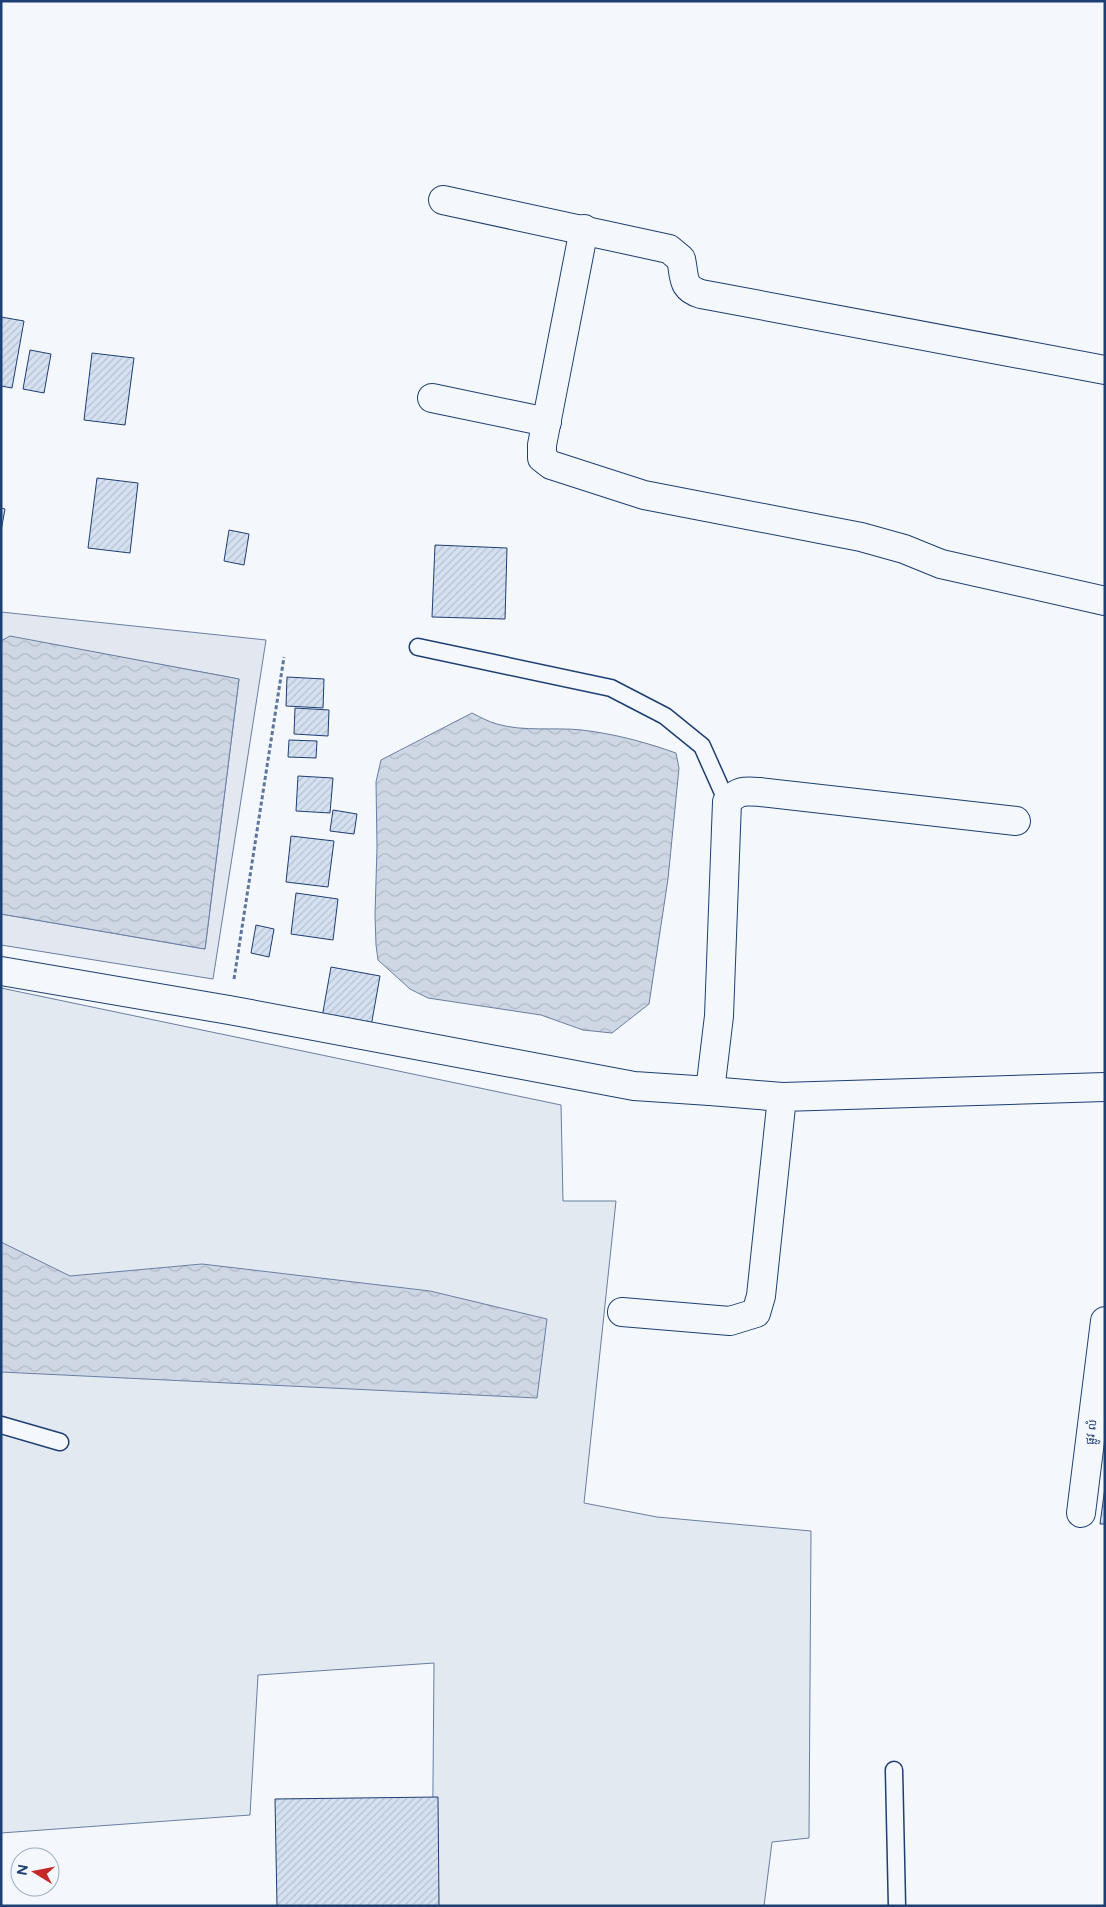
<svg xmlns="http://www.w3.org/2000/svg" width="1106" height="1907" viewBox="0 0 1106 1907" font-family="Figtree,'Noto Sans Khmer',sans-serif">
	<style>
		.green { fill: #e3e9f0; stroke: #687fa3 }
		.parking { fill: #e3e8f0; stroke: #687fa3 }
		.water { fill: url(#water-waves); stroke: #687fa3 }
		.building { fill: url(#building-hatch); stroke: #1d3f73 }
		.lines { fill: none; stroke-linecap: round; stroke-linejoin: round }
		.lane-casing { stroke: #1d3f73; stroke-width: 19 }
		.street-casing { stroke: #1d3f73; stroke-width: 30 }
		.path { stroke: #5e769c; stroke-width: 3; stroke-dasharray: 4 2.5; stroke-linecap: butt }
		.lane { stroke: #f4f7fb; stroke-width: 16 }
		.street { stroke: #f4f7fb; stroke-width: 28 }
		.labels { text-anchor: middle; dominant-baseline: central; stroke-width: 4; stroke-linejoin: round; paint-order: stroke }
		.street-label { font-size: 12px; fill: #1d3f73; stroke: #f4f7fb }
	</style>
	<defs>
		<pattern id="water-waves" width="16" height="10" patternUnits="userSpaceOnUse" patternTransform="scale(1.25)"><rect width="16" height="10" fill="#cfd7e4"/><path d="M0 5q4-4 8 0t8 0" fill="none" stroke="#b1bac7"/></pattern>
		<pattern id="building-hatch" width="6" height="6" patternUnits="userSpaceOnUse" patternTransform="scale(1.25)"><rect width="6" height="6" fill="#d5e0f0"/><path d="M-1 1l2-2M0 6l6-6M5 7l2-2" fill="none" stroke="#b6c1d1"/></pattern>
	</defs>
	<rect width="100%" height="100%" fill="#f4f7fb"/>
	<polygon class="green" points="1,988 561,1105 563,1201 616,1201 584,1503 657,1517 811,1531 809,1838 772,1842 764,1906 432,1906 434,1663 258,1675 250,1815 1,1833"/>
	<polygon class="parking" points="1,612 266,640 213,979 1,945 1,914 205,949 239,679 10,637 1,641"/>
	<g class="water">
		<polygon points="10,636 239,679 205,949 1,914 1,641"/>
		<path d="M 472,713 C 480,717 489,722 497,724 C 524,732 554,727 582,730 C 615,734 645,742 676,753 L 679,768 L 668,879 L 649,1004 L 612,1033 L 583,1030 L 541,1015 L 428,998 L 410,989 L 378,960 L 376,945 L 375,915 L 377,847 L 376,782 L 381,760 Z"/>
		<polygon points="1,1242 70,1276 202,1264 430,1291 547,1319 537,1398 1,1372"/>
	</g>
	<g class="building">
		<polygon points="1,317 24,321 12,388 1,386"/>
		<polygon points="30,350 51,354 44,393 23,389"/>
		<polygon points="92,353 134,358 125,425 84,420"/>
		<polygon points="97,478 138,483 130,553 88,548"/>
		<polygon points="1,508 5,509 1,531"/>
		<polygon points="229,530 249,534 244,565 224,561"/>
		<polygon points="435,545 507,548 505,619 432,617"/>
		<polygon points="287,677 324,679 323,708 286,706"/>
		<polygon points="295,708 329,710 328,736 294,734"/>
		<polygon points="289,740 317,741 316,758 288,757"/>
		<polygon points="298,776 333,778 330,813 296,811"/>
		<polygon points="333,810 357,814 354,834 330,831"/>
		<polygon points="291,836 334,841 328,887 286,882"/>
		<polygon points="296,893 338,899 333,940 291,934"/>
		<polygon points="256,925 274,929 269,957 251,953"/>
		<polygon points="331,967 380,976 370,1032 321,1023"/>
		<polygon points="1105,1487 1105,1524 1100,1524"/>
		<polygon points="438,1797 439,1906 277,1906 275,1799"/>
	</g>
	<g class="lines">
		<defs>
			<g id="lane">
				<polyline points="418,647 611,688 665,716 702,746 727,802"/>
				<polyline points="1,1425 60,1442"/>
				<polyline points="894,1770 897,1906"/>
			</g>
			<g id="street">
				<path d="M 443,200 L 669,249 L 681,259 C 685,277 681,288 701,294 L 1105,370"/>
				<polyline points="584,229 542,445 542,458 551,465 644,495 861,537 904,549 941,564 1105,601"/>
				<polyline points="432,398 547,422"/>
				<path d="M 1,971 L 229,1010 L 634,1086 L 710,1091 L 719,1016 L 727,802 C 739,790 744,791 760,792 L 1016,821"/>
				<polyline points="710,1091 782,1097"/>
				<polyline points="622,1312 730,1321 756,1313 761,1296 782,1097 1105,1087"/>
				<polyline points="1081,1513 1105,1321"/>
			</g>
		</defs>
		<use href="#lane" class="lane-casing"/>
		<use href="#street" class="street-casing"/>
		<polyline class="path" points="234,979 284,657"/>
		<use href="#lane" class="lane"/>
		<use href="#street" class="street"/>
	</g>
	<g class="labels">
		<g class="street-label">
			<text transform="translate(1091 1432) rotate(-83)">ផ្លូវ លំ</text>
		</g>
	</g>
	<rect width="1106" height="1907" fill="none" stroke="#1d3f73" stroke-width="5"/>
	<g transform="translate(35 1872) rotate(280)"><circle r="24" fill="#f4f7fb" stroke="#9eadc5"/>
	<path d="M0-4L9 19L0 12L-9 19Z" fill="#c62828"/>
	<text y="-8" font-size="14" font-weight="bold" text-anchor="middle" fill="#1d3f73">N</text>
	</g>
</svg>
